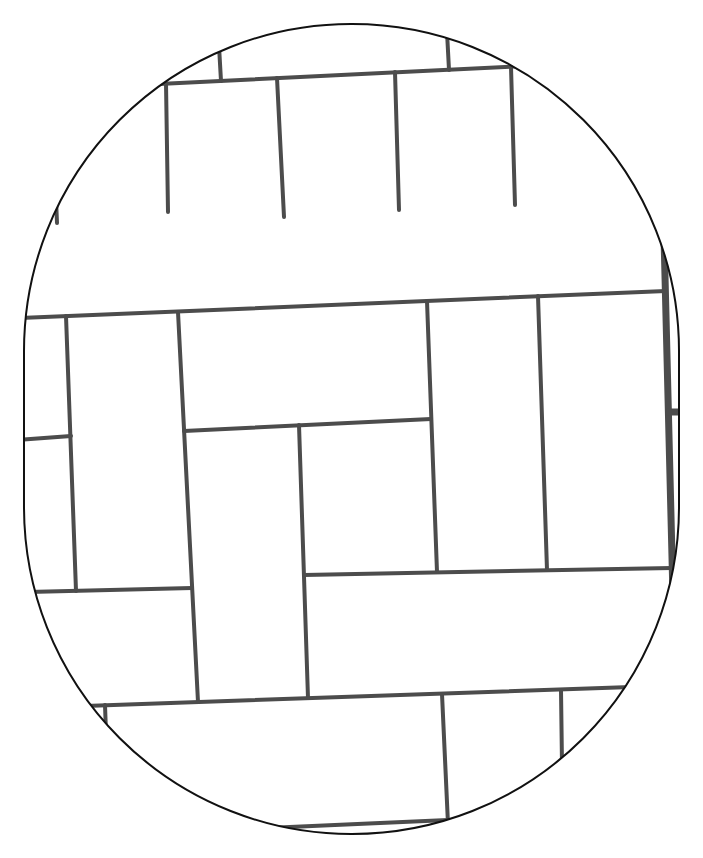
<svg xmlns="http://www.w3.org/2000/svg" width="703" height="858" viewBox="0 0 703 858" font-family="'Fira Sans Condensed',sans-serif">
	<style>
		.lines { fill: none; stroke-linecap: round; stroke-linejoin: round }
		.minor { stroke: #4c4c4c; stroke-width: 4 }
		.tertiary { stroke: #4c4c4c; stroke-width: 7 }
		.rim { fill: none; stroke: #111; stroke-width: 2 }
	</style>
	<rect width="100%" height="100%" fill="#fff"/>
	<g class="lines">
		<g class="minor">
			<polyline points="447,32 449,70"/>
			<polyline points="219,46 221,81"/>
			<polyline points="511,67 515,205"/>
			<polyline points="395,72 399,210"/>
			<polyline points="277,78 284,217"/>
			<polyline points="166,83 168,212"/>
			<polyline points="159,84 525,66"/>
			<polyline points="56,199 57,223"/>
			<polyline points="538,296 547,570"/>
			<polyline points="427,301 437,572"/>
			<polyline points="178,312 198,702"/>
			<polyline points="66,316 76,591"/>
			<polyline points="20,318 666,291"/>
			<polyline points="299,425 308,698"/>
			<polyline points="184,431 431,419"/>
			<polyline points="17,440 71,436"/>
			<polyline points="304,575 672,568"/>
			<polyline points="28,592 192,588"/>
			<polyline points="561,690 562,765"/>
			<polyline points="442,694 448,824"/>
			<polyline points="105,705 106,733"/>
			<polyline points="85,706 631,687"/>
			<polyline points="267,828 448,820"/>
		</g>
		<g class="tertiary">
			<polyline points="664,236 673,597"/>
			<polyline points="669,412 685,412"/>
		</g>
	</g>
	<path d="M0 0H703V858H0ZM351 24H352A327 327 0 0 1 679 351V507A327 327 0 0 1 352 834H351A327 327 0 0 1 24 507V351A327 327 0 0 1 351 24Z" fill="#fff" fill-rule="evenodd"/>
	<path class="rim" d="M351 24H352A327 327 0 0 1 679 351V507A327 327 0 0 1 352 834H351A327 327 0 0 1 24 507V351A327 327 0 0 1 351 24Z"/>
</svg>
